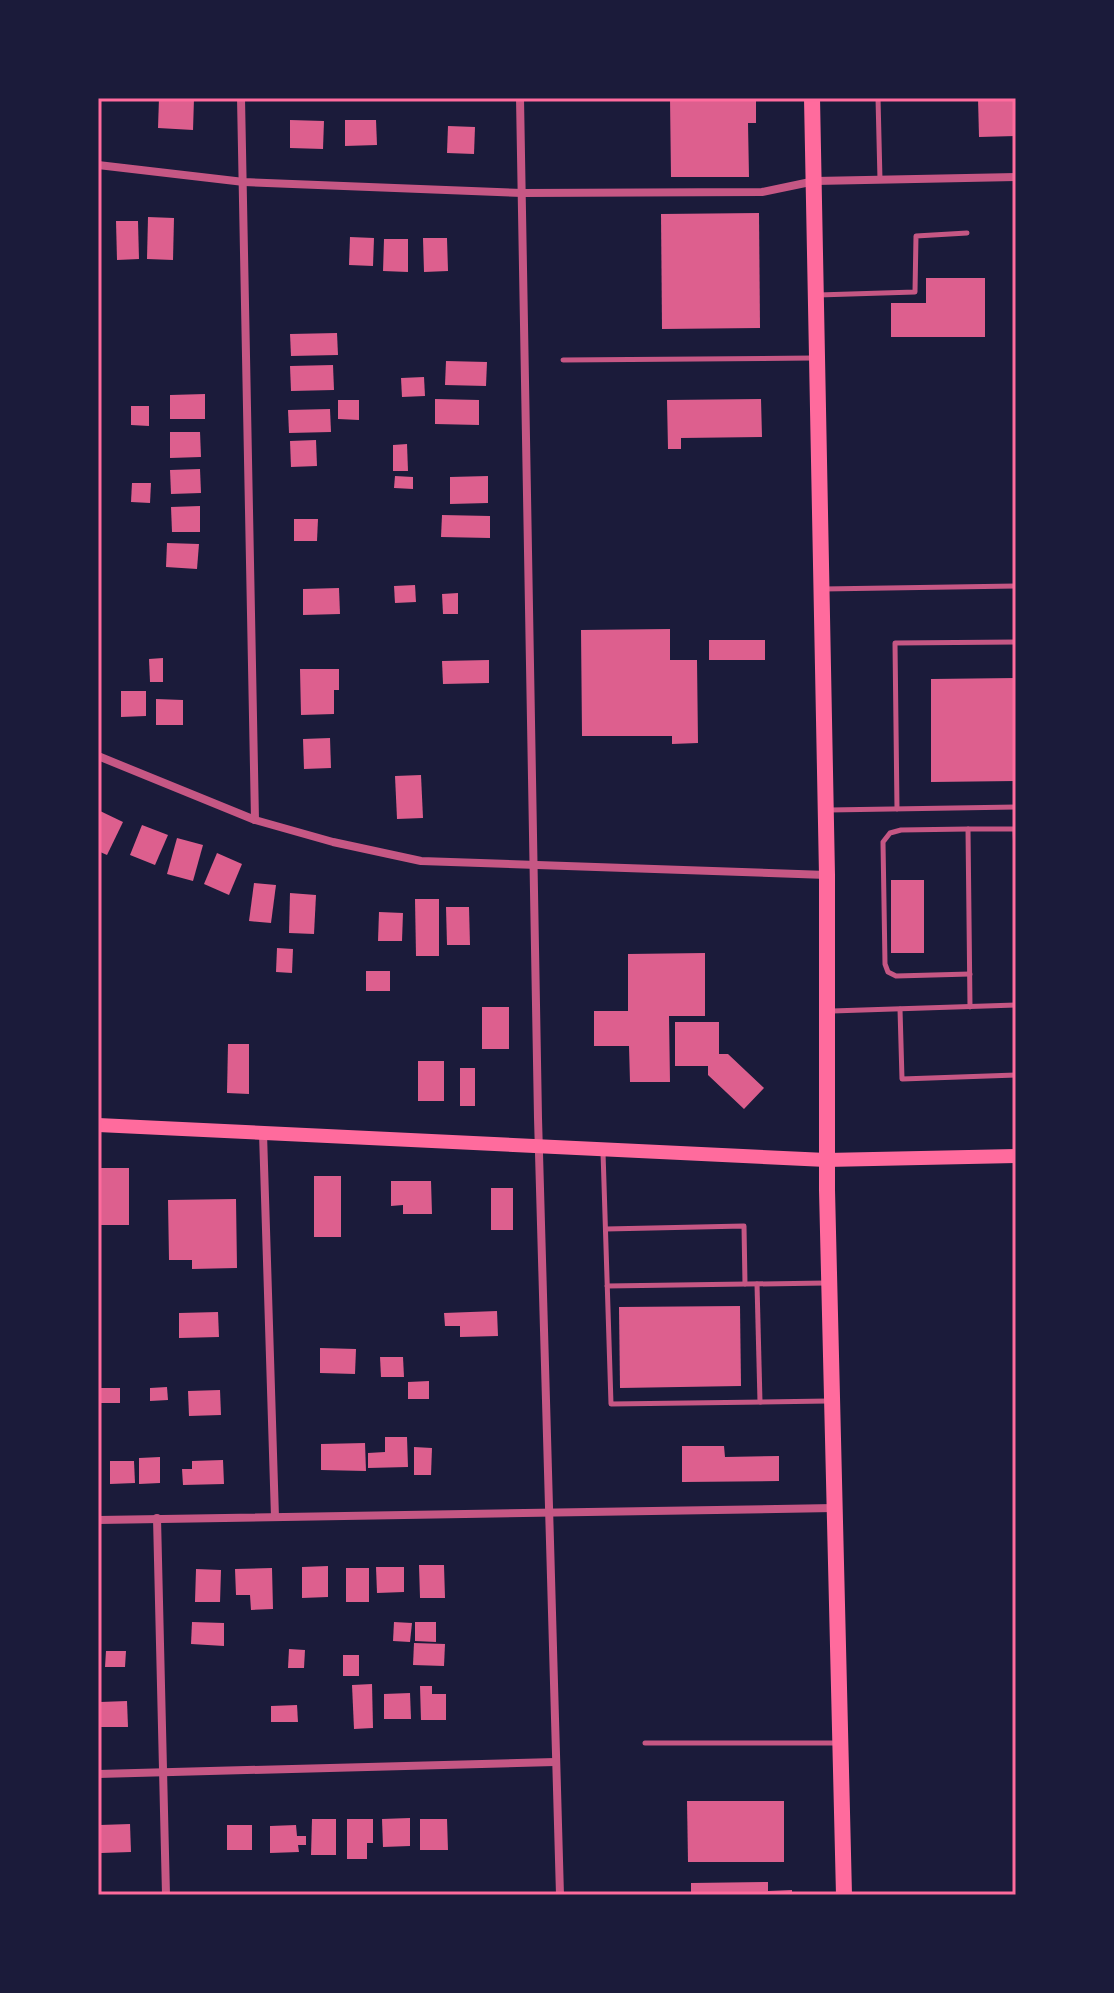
<svg xmlns="http://www.w3.org/2000/svg" width="1114" height="1993" viewBox="0 0 1114 1993" font-family="'Noto Serif',serif">
	<style>
		.building { fill: #dd5f8e }
		.lines { fill: none; stroke-linecap: round; stroke-linejoin: round }
		.service { stroke: #c65784; stroke-width: 5 }
		.minor { stroke: #c65784; stroke-width: 8 }
		.secondary { stroke: #ff6b9d; stroke-width: 14 }
		.primary { stroke: #ff6b9d; stroke-width: 16 }
		.neatline { fill: none; stroke: #ff6b9d; stroke-width: 3 }
	</style>
	<rect width="100%" height="100%" fill="#1b1b3a"/>
	<g class="building">
		<polygon points="159,98 194,98 193,130 158,128"/>
		<polygon points="670,98 756,98 756,123 748,123 749,177 671,177"/>
		<polygon points="978,98 1016,98 1016,136 979,137"/>
		<polygon points="290,120 324,121 323,149 290,148"/>
		<polygon points="345,120 376,120 377,145 345,146"/>
		<polygon points="448,126 475,127 474,154 447,153"/>
		<polygon points="759,213 760,328 662,329 661,214"/>
		<polygon points="148,217 174,218 173,260 147,259"/>
		<polygon points="116,221 138,221 139,259 117,260"/>
		<polygon points="350,237 374,238 373,266 349,265"/>
		<polygon points="423,238 447,238 448,271 424,272"/>
		<polygon points="384,239 408,239 408,272 383,271"/>
		<polygon points="926,278 985,278 985,337 891,337 891,303 926,303"/>
		<polygon points="337,333 338,355 291,356 290,334"/>
		<polygon points="446,361 487,362 486,386 445,385"/>
		<polygon points="333,365 334,390 291,391 290,366"/>
		<polygon points="424,377 425,396 402,397 401,378"/>
		<polygon points="205,394 205,419 170,419 170,395"/>
		<polygon points="435,399 479,400 479,425 435,424"/>
		<polygon points="761,399 762,437 681,438 681,449 668,449 667,400"/>
		<polygon points="338,400 359,400 359,420 338,419"/>
		<polygon points="131,406 149,406 149,426 131,425"/>
		<polygon points="330,409 331,432 289,433 288,410"/>
		<polygon points="170,432 200,432 201,457 170,458"/>
		<polygon points="316,440 317,466 291,467 290,441"/>
		<polygon points="407,444 408,471 393,471 393,445"/>
		<polygon points="200,469 201,493 171,494 170,470"/>
		<polygon points="395,476 413,477 413,489 394,488"/>
		<polygon points="488,476 488,503 450,504 450,477"/>
		<polygon points="132,483 151,483 150,503 131,502"/>
		<polygon points="200,506 200,532 172,532 171,507"/>
		<polygon points="442,515 490,516 490,538 441,537"/>
		<polygon points="294,519 318,519 317,541 294,541"/>
		<polygon points="167,543 199,544 197,569 166,567"/>
		<polygon points="415,585 416,602 395,603 394,586"/>
		<polygon points="339,588 340,614 303,615 303,589"/>
		<polygon points="458,593 458,614 443,614 442,594"/>
		<polygon points="670,629 670,660 697,660 698,743 672,744 672,736 582,736 581,630"/>
		<rect x="709" y="640" width="56" height="20"/>
		<polygon points="163,658 163,682 150,682 149,659"/>
		<polygon points="489,660 489,683 443,684 442,661"/>
		<polygon points="300,669 339,669 339,690 334,690 334,714 301,715"/>
		<polygon points="1016,678 1016,781 931,782 931,679"/>
		<polygon points="121,691 146,691 146,716 121,717"/>
		<polygon points="156,699 183,700 183,725 156,725"/>
		<polygon points="330,738 331,768 304,769 303,739"/>
		<polygon points="421,775 423,818 397,819 395,776"/>
		<polygon points="98,810 123,822 107,855 98,851"/>
		<polygon points="142,825 168,835 155,865 130,855"/>
		<polygon points="177,838 203,845 193,881 167,874"/>
		<polygon points="217,853 242,864 229,895 204,884"/>
		<rect x="891" y="880" width="33" height="73"/>
		<polygon points="254,883 276,885 271,923 249,921"/>
		<polygon points="290,893 316,895 314,934 289,933"/>
		<polygon points="415,899 439,899 439,956 416,956"/>
		<polygon points="446,907 469,907 470,945 447,945"/>
		<polygon points="379,912 403,913 402,941 378,941"/>
		<polygon points="277,948 293,949 292,973 276,972"/>
		<polygon points="705,953 705,1016 669,1016 670,1082 630,1082 629,1046 594,1046 594,1011 628,1011 628,954"/>
		<rect x="366" y="971" width="24" height="20"/>
		<rect x="482" y="1007" width="27" height="42"/>
		<polygon points="675,1022 719,1022 719,1054 728,1054 764,1088 744,1109 708,1075 708,1066 675,1066"/>
		<polygon points="228,1044 249,1044 249,1094 227,1093"/>
		<rect x="418" y="1061" width="26" height="40"/>
		<rect x="460" y="1068" width="15" height="38"/>
		<rect x="98" y="1168" width="31" height="57"/>
		<rect x="314" y="1176" width="27" height="61"/>
		<polygon points="391,1181 431,1181 432,1214 403,1214 403,1205 391,1206"/>
		<rect x="491" y="1188" width="22" height="42"/>
		<polygon points="236,1199 237,1268 192,1269 192,1260 169,1260 168,1200"/>
		<polygon points="740,1306 741,1386 620,1388 619,1307"/>
		<polygon points="497,1311 498,1336 460,1337 460,1326 445,1326 444,1313"/>
		<polygon points="218,1312 219,1337 179,1338 179,1313"/>
		<polygon points="320,1348 356,1349 355,1374 320,1373"/>
		<polygon points="380,1357 403,1357 404,1377 381,1377"/>
		<polygon points="429,1381 429,1399 408,1399 408,1382"/>
		<polygon points="167,1387 168,1400 150,1401 150,1388"/>
		<rect x="98" y="1388" width="22" height="15"/>
		<polygon points="220,1390 221,1415 189,1416 188,1391"/>
		<polygon points="385,1437 407,1437 408,1467 368,1468 368,1453 385,1452"/>
		<polygon points="365,1443 366,1471 321,1470 321,1444"/>
		<polygon points="682,1446 724,1446 725,1457 779,1456 779,1481 682,1482"/>
		<polygon points="414,1447 432,1448 431,1475 414,1475"/>
		<polygon points="160,1457 160,1483 139,1484 139,1458"/>
		<polygon points="223,1460 224,1484 183,1485 182,1469 192,1469 192,1461"/>
		<polygon points="110,1461 134,1461 135,1483 110,1484"/>
		<polygon points="419,1565 444,1565 445,1598 420,1598"/>
		<polygon points="328,1566 328,1597 302,1598 302,1567"/>
		<polygon points="376,1567 404,1567 404,1592 377,1593"/>
		<polygon points="272,1568 273,1609 251,1610 250,1595 236,1595 235,1569"/>
		<rect x="346" y="1568" width="23" height="34"/>
		<polygon points="196,1569 221,1570 220,1602 195,1602"/>
		<polygon points="192,1622 224,1623 224,1646 191,1644"/>
		<polygon points="394,1622 412,1623 410,1642 393,1641"/>
		<polygon points="415,1622 436,1622 436,1642 415,1641"/>
		<polygon points="414,1643 445,1644 444,1666 413,1665"/>
		<polygon points="289,1649 305,1650 304,1668 288,1668"/>
		<polygon points="106,1651 126,1651 125,1667 105,1667"/>
		<rect x="343" y="1655" width="16" height="21"/>
		<polygon points="372,1684 373,1728 354,1729 352,1685"/>
		<polygon points="420,1686 432,1686 432,1694 446,1694 446,1720 421,1720"/>
		<polygon points="410,1693 411,1719 384,1719 384,1694"/>
		<polygon points="127,1701 128,1727 100,1727 100,1702"/>
		<polygon points="297,1705 298,1722 271,1722 271,1706"/>
		<polygon points="687,1801 784,1801 784,1862 688,1862"/>
		<polygon points="410,1818 410,1846 383,1847 382,1819"/>
		<polygon points="312,1819 336,1819 336,1855 311,1855"/>
		<polygon points="347,1819 373,1819 373,1843 367,1843 367,1859 347,1859"/>
		<polygon points="420,1819 447,1819 448,1850 420,1850"/>
		<polygon points="130,1824 131,1852 101,1853 100,1825"/>
		<rect x="227" y="1825" width="25" height="25"/>
		<polygon points="296,1825 297,1836 306,1836 306,1845 298,1845 299,1852 270,1853 270,1826"/>
		<polygon points="768,1882 768,1891 792,1890 792,1895 691,1895 691,1883"/>
	</g>
	<g class="lines">
		<g class="service">
			<polyline points="878,98 880,180"/>
			<polyline points="818,295 915,292 916,236 967,233"/>
			<polyline points="563,360 813,358"/>
			<polyline points="823,589 1016,586"/>
			<polyline points="897,809 895,643 1016,642"/>
			<polyline points="829,810 1016,807"/>
			<polyline points="968,829 901,830 890,833 883,842 885,964 888,972 896,976 970,974"/>
			<polyline points="970,1007 968,829 1015,829 1016,854"/>
			<polyline points="900,1009 902,1079 1016,1075"/>
			<polyline points="832,1011 1016,1005"/>
			<polyline points="603,1152 611,1404 828,1401"/>
			<polyline points="606,1229 744,1226 745,1284"/>
			<polyline points="757,1284 760,1402"/>
			<polyline points="607,1286 826,1283"/>
			<polyline points="645,1743 839,1743"/>
		</g>
		<g class="minor">
			<polyline points="241,98 255,820"/>
			<polyline points="520,98 538,1118 560,1895"/>
			<polyline points="98,165 244,182 522,193 762,192 815,181 1016,177"/>
			<polyline points="98,756 255,820 333,842 421,861 827,875"/>
			<polyline points="263,1133 275,1517"/>
			<polyline points="157,1518 166,1895"/>
			<polyline points="98,1520 834,1508"/>
			<polyline points="98,1774 555,1762"/>
		</g>
		<polyline class="secondary" points="98,1125 826,1160 1016,1156"/>
		<polyline class="primary" points="812,98 827,875 827,1190 844,1895"/>
	</g>
	<rect width="1114" height="1993" fill="none" stroke="#1b1b3a" stroke-width="200"/>
	<rect x="100" y="100" width="914" height="1793" class="neatline"/>
</svg>
